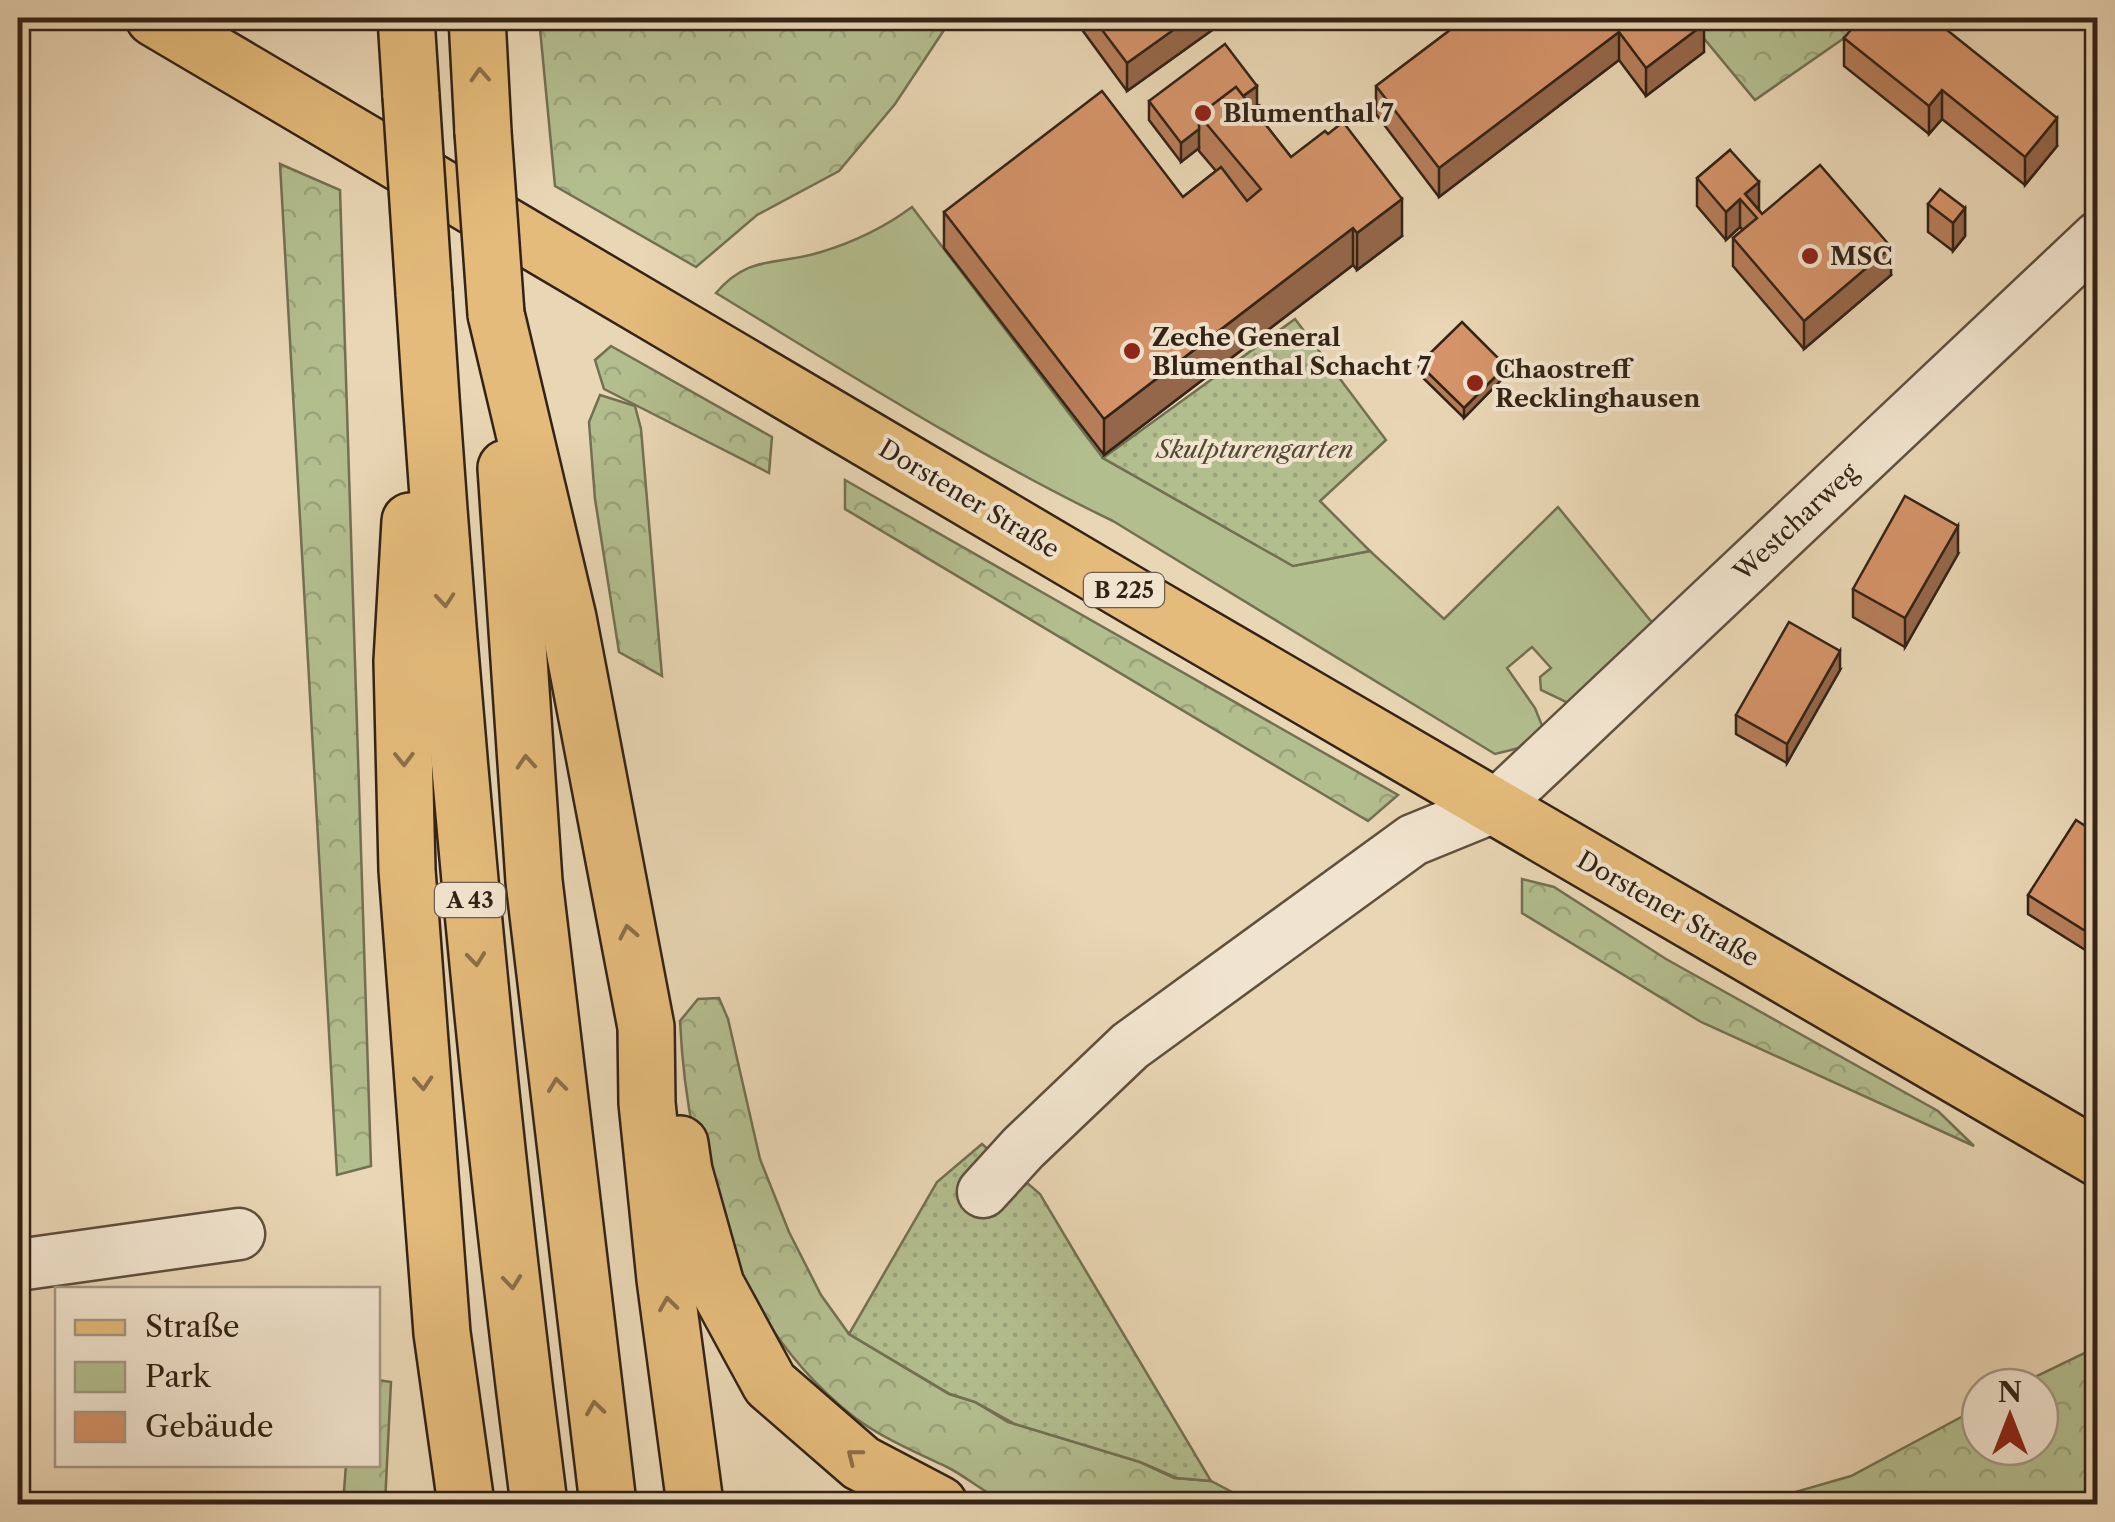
<svg xmlns="http://www.w3.org/2000/svg" width="2115" height="1522" viewBox="0 0 2115 1522" font-family="'Libre Caslon Text',serif">
	<style>
		.green { fill: #b3be8f; stroke: #737052; stroke-width: 2.5 }
		.forest { fill: url(#forest-crowns); stroke: #737052; stroke-width: 2.5 }
		.garden { fill: url(#garden-dots); stroke: #737052; stroke-width: 2.5 }
		.lines { fill: none; stroke-linecap: round; stroke-linejoin: round }
		.minor-casing { stroke: #60503e; stroke-width: 55 }
		.major-casing { stroke: #332316; stroke-width: 60 }
		.highway-casing { stroke: #332316; stroke-width: 60 }
		.minor { stroke: #f1e4ce; stroke-width: 50 }
		.major { stroke: #e4bb7a; stroke-width: 55 }
		.highway { stroke: #e4bb7a; stroke-width: 55 }
		.highway-bridge-casing { stroke: #332316; stroke-width: 60; stroke-linecap: butt }
		.highway-bridge { stroke: #e4bb7a; stroke-width: 55 }
		.wall { fill: #b77e5a; stroke: #332316; stroke-width: 2.5 }
		.shaded-wall { fill: #95674a; stroke: #332316; stroke-width: 2.5 }
		.building { fill: #d59369; stroke: #332316; stroke-width: 2.5 }
		.oneway { stroke: #8c6f48 }
		.poi-dot { fill: #8f2418; stroke: #f1e4ce; stroke-width: 4 }
		.labels { text-anchor: middle; dominant-baseline: central; stroke-width: 8; stroke-linejoin: round; paint-order: stroke }
		.shield { fill: #f1e4ce; stroke: #6c5d4d; stroke-width: 2.5 }
		.shield-label { font-size: 22px; font-weight: bold; fill: #332316 }
		.poi-label { font-size: 25px; font-weight: bold; fill: #332316; stroke: #f1e4ce; text-anchor: start }
		.park-label { font-size: 25px; font-style: italic; fill: #534a34; stroke: #f1e4ce }
		.street-label { font-size: 25px; fill: #332316; stroke: #f1e4ce }
	</style>
	<defs>
		<pattern id="forest-crowns" width="20" height="18" patternUnits="userSpaceOnUse" patternTransform="scale(2.5)"><rect width="20" height="18" fill="#b3be8f"/><path d="M2 6a3 3 0 1 1 6 0M12 15a3 3 0 1 1 6 0" fill="none" stroke="#9aa37b"/></pattern>
		<pattern id="garden-dots" width="8" height="8" patternUnits="userSpaceOnUse" patternTransform="scale(2.5)"><rect width="8" height="8" fill="#b3be8f"/><path d="M2 2h.1M6 6h.1" fill="none" stroke="#9aa37b" stroke-width="1.8" stroke-linecap="round"/></pattern>
	</defs>
	<rect width="100%" height="100%" fill="#e9d6b4"/>
	<filter id="stains"><feTurbulence type="fractalNoise" baseFrequency=".002" numOctaves="4"/><feColorMatrix values="0 0 0 0 .2 0 0 0 0 .09 0 0 0 0 .02 0 0 0 .5 -.17"/></filter>
	<radialGradient id="worn" r=".72"><stop offset=".6" stop-color="#630" stop-opacity="0"/><stop offset="1" stop-color="#630" stop-opacity=".3"/></radialGradient>
	<path class="green" d="M 912,207 L 1103,458 L 1293,566 L 1370,551 L 1444,619 L 1558,507 L 1654,625 L 1576,700 L 1568,703 L 1541,690 L 1540,677 L 1551,668 L 1532,647 L 1507,668 L 1535,708 L 1543,728 L 1519,748 L 1495,754 L 1113,521 C 976,455 846,372 716,293 C 749,254 777,266 821,252 C 854,242 885,227 912,207 Z"/>
	<g class="forest">
		<polygon points="539,18 952,18 895,104 839,171 757,215 696,267 555,186"/>
		<polygon points="1687,18 1873,18 1755,100"/>
		<polygon points="280,164 340,190 371,1166 337,1175"/>
		<polygon points="611,346 772,437 769,473 604,389 595,360"/>
		<polygon points="600,395 635,406 641,429 662,676 619,652 595,499 589,422"/>
		<polygon points="845,480 1398,795 1368,821 845,509"/>
		<polygon points="1522,879 1554,887 1666,959 1938,1111 1974,1146 1701,1022 1522,913"/>
		<path d="M 719,998 L 728,1019 L 760,1159 L 789,1232 L 821,1295 L 849,1334 L 949,1394 L 975,1402 L 1008,1422 L 1140,1462 L 1174,1478 L 1211,1481 L 1253,1503 L 1262,1504 C 1202,1504 1141,1504 1081,1504 C 1060,1504 1033,1509 1013,1504 C 994,1501 966,1476 947,1467 C 915,1452 882,1438 854,1417 C 734,1323 687,1168 680,1021 L 698,999 Z"/>
		<polygon points="2097,1347 2097,1504 1754,1504 1851,1476 1980,1407 1980,1447 2040,1447 2040,1387 2014,1387"/>
		<polygon points="378,1380 391,1382 385,1504 343,1504 346,1465 378,1464"/>
	</g>
	<g class="garden">
		<polygon points="1295,319 1386,440 1320,501 1370,551 1293,566 1103,458"/>
		<polygon points="982,1144 1040,1194 1211,1481 1177,1478 1140,1462 1015,1424 975,1402 950,1394 849,1334 937,1182"/>
	</g>
	<g class="lines">
		<defs>
			<g id="minor">
				<polyline points="983,1192 1023,1148 1130,1046 1413,840 1494,807 2098,237"/>
				<polyline points="18,1265 239,1234"/>
			</g>
			<polyline id="major" points="154,18 1135,597 2098,1158"/>
			<g id="highway">
				<polyline points="406,18 411,96"/>
				<polyline points="477,18 483,132"/>
				<path d="M 424,293 C 450,698 487,1102 539,1504"/>
				<polyline points="496,314 568,618 646,1027 647,1103 665,1279 695,1504"/>
				<polyline points="506,468 534,881 608,1504"/>
				<polyline points="410,521 402,661 407,870 442,1333 466,1504"/>
				<polyline points="680,1144 684,1171 716,1285 770,1384 861,1463 939,1504"/>
			</g>
		</defs>
		<use href="#minor" class="minor-casing"/>
		<use href="#major" class="major-casing"/>
		<use href="#highway" class="highway-casing"/>
		<use href="#minor" class="minor"/>
		<use href="#major" class="major"/>
		<use href="#highway" class="highway"/>
		<defs>
			<g id="highway-bridge">
				<polyline points="411,96 424,293"/>
				<polyline points="483,132 496,314"/>
			</g>
		</defs>
		<use href="#highway-bridge" class="highway-bridge-casing"/>
		<use href="#highway-bridge" class="highway-bridge"/>
	</g>
	<g class="wall">
		<polygon points="1083,18 1229,18 1127,91 1083,31"/>
		<polygon points="1466,18 1699,18 1704,52 1646,96 1619,60 1439,197 1376,114 1376,86"/>
		<polygon points="1844,38 2057,146 2025,185 1942,119 1929,134 1844,66"/>
		<polygon points="1149,101 1257,105 1252,108 1291,157 1402,236 1357,270 1353,265 1104,455 944,248 944,212 1183,197 1216,171 1199,151 1199,148 1181,162 1149,120"/>
		<polygon points="1730,150 1759,210 1762,214 1891,275 1804,349 1733,266 1733,238 1743,230 1740,227 1726,240 1697,206 1697,178"/>
		<polygon points="1928,204 1965,208 1965,236 1953,251 1928,232"/>
		<polygon points="1419,364 1506,375 1464,418 1419,374"/>
		<polygon points="1958,554 1905,647 1853,617 1853,589"/>
		<polygon points="1840,670 1787,763 1736,734 1736,715"/>
		<polygon points="2098,834 2098,958 2028,914 2028,895"/>
	</g>
	<g class="shaded-wall">
		<polygon points="1190,18 1229,18 1127,91 1127,63"/>
		<polygon points="1704,24 1704,52 1646,96 1646,68"/>
		<polygon points="1619,32 1619,60 1439,197 1439,168"/>
		<polygon points="1257,86 1257,105 1216,135 1207,123"/>
		<polygon points="1942,90 1942,119 1929,134 1929,106"/>
		<polygon points="2057,118 2057,146 2025,185 2025,157"/>
		<polygon points="1199,129 1199,148 1181,162 1181,143"/>
		<polygon points="1759,182 1759,210 1745,194"/>
		<polygon points="1402,199 1402,236 1357,270 1357,233"/>
		<polygon points="1740,199 1740,227 1726,240 1726,212"/>
		<polygon points="1965,208 1965,236 1953,251 1953,223"/>
		<polygon points="1353,228 1353,265 1104,455 1104,419"/>
		<polygon points="1891,247 1891,275 1804,349 1804,321"/>
		<polygon points="1506,366 1506,375 1464,418 1464,408"/>
		<polygon points="1958,526 1958,554 1905,647 1905,618"/>
		<polygon points="1840,651 1840,670 1787,763 1787,744"/>
	</g>
	<g class="building">
		<polygon points="1093,18 1190,18 1127,63"/>
		<polygon points="1466,18 1699,18 1704,24 1646,68 1619,32 1439,168 1376,86"/>
		<polygon points="1861,18 1874,18 1884,25 1890,18 1932,18 2057,118 2025,157 1942,90 1929,106 1844,38"/>
		<polygon points="1225,44 1257,86 1243,96 1236,87 1199,115 1199,129 1181,143 1149,101"/>
		<polygon points="1236,87 1291,157 1325,131 1328,134 1343,122 1402,199 1357,233 1353,228 1104,419 944,212 1102,91 1183,197 1221,167 1247,201 1261,189 1199,115"/>
		<polygon points="1730,150 1759,182 1745,194 1762,214 1820,165 1891,247 1804,321 1733,238 1757,218 1740,199 1726,212 1697,178"/>
		<polygon points="1940,189 1965,208 1953,223 1928,204"/>
		<polygon points="1462,322 1506,366 1464,408 1419,364"/>
		<polygon points="1905,496 1958,526 1905,618 1853,589"/>
		<polygon points="1789,622 1840,651 1787,744 1736,715"/>
		<polygon points="2076,820 2098,834 2098,939 2028,895"/>
	</g>
	<defs><path id="oneway-chevron" d="M-2-3.5L2.5 0L-2 3.5" fill="none" stroke-width="1.6" stroke-linecap="round" stroke-linejoin="round" transform="scale(2.5)"/></defs>
	<g class="oneway">
		<use href="#oneway-chevron" transform="translate(480 75) rotate(-93)"/>
		<use href="#oneway-chevron" transform="translate(445 600) rotate(85)"/>
		<use href="#oneway-chevron" transform="translate(404 759) rotate(89)"/>
		<use href="#oneway-chevron" transform="translate(526 762) rotate(-94)"/>
		<use href="#oneway-chevron" transform="translate(628 932) rotate(-101)"/>
		<use href="#oneway-chevron" transform="translate(476 959) rotate(84)"/>
		<use href="#oneway-chevron" transform="translate(423 1083) rotate(86)"/>
		<use href="#oneway-chevron" transform="translate(557 1085) rotate(-97)"/>
		<use href="#oneway-chevron" transform="translate(512 1282) rotate(84)"/>
		<use href="#oneway-chevron" transform="translate(668 1304) rotate(-98)"/>
		<use href="#oneway-chevron" transform="translate(595 1408) rotate(-98)"/>
		<use href="#oneway-chevron" transform="translate(854 1456) rotate(-142)"/>
	</g>
	<g class="poi-dot">
		<circle cx="1203" cy="113" r="10"/>
		<circle cx="1810" cy="256" r="10"/>
		<circle cx="1132" cy="351" r="10"/>
		<circle cx="1475" cy="383" r="10"/>
	</g>
	<g class="labels">
		<g class="shield">
			<rect x="1084" y="573" width="80" height="34" rx="8"/>
			<rect x="435" y="883" width="70" height="34" rx="8"/>
		</g>
		<g class="shield-label">
			<text x="1124" y="590">B 225</text>
			<text x="470" y="900">A 43</text>
		</g>
		<g class="poi-label">
			<text x="1223" y="113">Blumenthal 7</text>
			<text x="1830" y="256">MSC</text>
			<text x="1152" y="337">Zeche General<tspan x="1152" dy="29">Blumenthal Schacht 7</tspan></text>
			<text x="1495" y="369">Chaostreff<tspan x="1495" dy="29">Recklinghausen</tspan></text>
		</g>
		<g class="park-label">
			<text x="1255" y="449">Skulpturengarten</text>
		</g>
		<g class="street-label">
			<text transform="translate(969 499) rotate(31)">Dorstener Straße</text>
			<text transform="translate(1796 522) rotate(-43)">Westcharweg</text>
			<text transform="translate(1668 909) rotate(30)">Dorstener Straße</text>
		</g>
	</g>
	<rect width="2115" height="1522" fill="none" stroke="#e9d6b4" stroke-width="60"/>
	<rect x="20" y="20" width="2075" height="1482" fill="none" stroke="#332316" stroke-width="5"/>
	<rect x="30" y="30" width="2055" height="1462" fill="none" stroke="#332316" stroke-width="2.5"/>
	<rect x="55" y="1287" width="325" height="180" fill="#f1e4ce" stroke="#a59784" stroke-width="2.5"/>
	<rect x="75" y="1320" width="50" height="15" fill="#e4bb7a" stroke="#a59784" stroke-width="2.5"/>
	<text x="145" y="1337" font-size="30" fill="#332316">Straße</text>
	<rect x="75" y="1362" width="50" height="30" fill="#b3be8f" stroke="#a59784" stroke-width="2.5"/>
	<text x="145" y="1387" font-size="30" fill="#332316">Park</text>
	<rect x="75" y="1412" width="50" height="30" fill="#d59369" stroke="#a59784" stroke-width="2.5"/>
	<text x="145" y="1437" font-size="30" fill="#332316">Gebäude</text>
	<g transform="translate(2010 1417)"><circle r="48" fill="#f1e4ce" stroke="#a59784" stroke-width="2.5"/>
	<path d="M0-8L18 38L0 25L-18 38Z" fill="#8f2418"/>
	<text y="-15" font-size="28" font-weight="bold" text-anchor="middle" fill="#332316">N</text>
	</g>
	<rect width="100%" height="100%" filter="url(#stains)"/>
	<rect width="100%" height="100%" fill="url(#worn)"/>
</svg>
